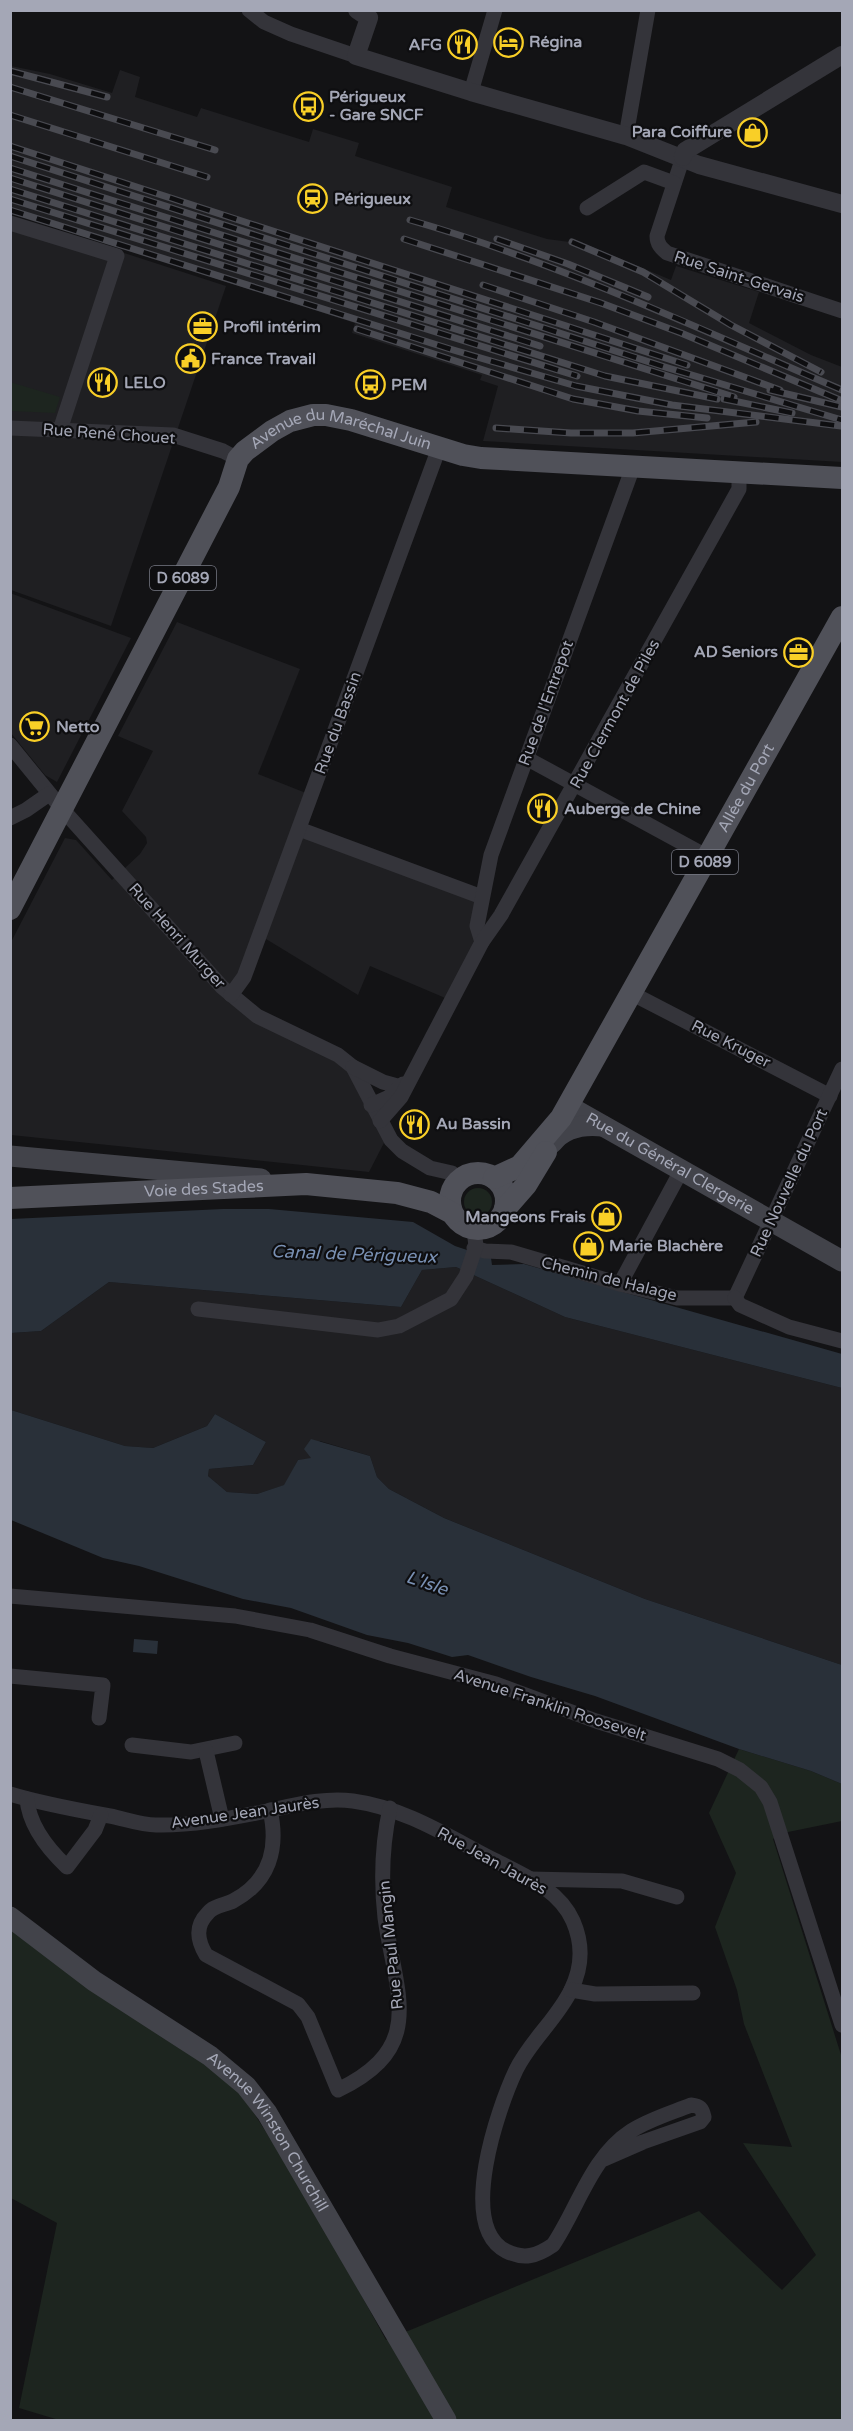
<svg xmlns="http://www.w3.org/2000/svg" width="853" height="2431" viewBox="0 0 853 2431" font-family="'Varela Round',sans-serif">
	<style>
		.built { fill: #1f1f22 }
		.green { fill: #1d251f }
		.water { fill: #293039 }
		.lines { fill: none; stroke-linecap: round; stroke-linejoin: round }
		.minor { stroke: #34343a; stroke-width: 15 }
		.tertiary { stroke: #34343a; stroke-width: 18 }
		.secondary { stroke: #42434a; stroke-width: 21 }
		.primary { stroke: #505159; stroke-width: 22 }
		.rail-casing { stroke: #494a51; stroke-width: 7 }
		.rail { stroke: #0e0e10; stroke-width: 4.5; stroke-dasharray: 14; stroke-linecap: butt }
		.labels { text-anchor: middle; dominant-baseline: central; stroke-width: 4.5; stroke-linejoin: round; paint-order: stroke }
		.shield { fill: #0e0e10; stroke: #777984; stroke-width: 1.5 }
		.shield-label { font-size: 15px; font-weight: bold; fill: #a4a7b6 }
		.poi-label { font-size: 16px; font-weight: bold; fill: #a4a7b6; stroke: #0e0e10; text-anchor: start }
		.street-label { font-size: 16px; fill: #a4a7b6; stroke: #0e0e10 }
		.water-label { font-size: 18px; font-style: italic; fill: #7990b3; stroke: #0e0e10 }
	</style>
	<rect width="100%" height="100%" fill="#131315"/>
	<g class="built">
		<polygon points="11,66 50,74 112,93 120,70 140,77 135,97 197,117 201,108 309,142 313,129 359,143 355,156 452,187 446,207 547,239 585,244 671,280 676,266 759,292 749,323 811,355 842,367 842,462 483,441 498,386 480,380 482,375 352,333 355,323 11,213"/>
		<polygon points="10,216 226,286 111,626 11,590"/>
		<polygon points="10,593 131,638 57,782 45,775 11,733"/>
		<polygon points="177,622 300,669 258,774 311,795 297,830 487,900 457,1003 370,966 358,995 266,939 236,998 347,1065 387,1137 369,1172 11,1135 10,944 65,838 76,840 112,880 140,854 147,843 146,837 122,811 153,751 118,736"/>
		<polygon points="456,1267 565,1317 842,1388 842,1665 645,1599 444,1518 389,1489 377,1477 370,1456 320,1441 311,1459 298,1460 285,1485 257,1494 227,1492 208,1476 209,1469 253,1465 266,1442 215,1414 207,1426 153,1448 125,1446 11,1410 11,1333 41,1331 109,1282 401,1307 422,1270"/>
	</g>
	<g class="green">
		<polygon points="10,382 60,397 55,413 11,411"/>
		<circle cx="478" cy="1202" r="14"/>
		<polygon points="739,1749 811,1771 842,1784 842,1821 788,1832 773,1839 842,2058 842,2420 59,2420 19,2408 57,2223 11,2198 10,1928 208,2064 241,2093 308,2198 386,2340 699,2211 782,2290 816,2255 743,2143 792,2147 744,2024 737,1990 715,1927 736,1873 709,1813"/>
	</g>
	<g class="water">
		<polygon points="223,1209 269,1209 413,1222 455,1246 491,1258 492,1265 524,1264 842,1354 842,1388 565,1317 456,1267 422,1270 401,1307 109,1282 41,1331 11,1333 11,1219"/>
		<polygon points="11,1410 125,1446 153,1448 207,1426 215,1414 266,1442 253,1465 209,1469 208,1476 227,1492 257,1494 284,1485 298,1460 311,1458 304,1449 311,1439 370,1456 377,1477 389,1489 444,1518 645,1599 842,1665 842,1784 811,1771 739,1749 595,1696 531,1677 468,1655 452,1657 408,1643 367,1635 291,1608 243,1599 139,1566 103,1558 11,1520"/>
		<polygon points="134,1639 158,1641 157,1654 133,1652"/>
	</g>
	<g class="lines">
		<g class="minor">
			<polyline points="249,10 264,22 291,34 356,56"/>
			<polyline points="471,92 495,10"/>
			<polyline points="626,136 648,10"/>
			<path d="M 683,157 L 657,236 C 657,244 661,248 667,253 L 842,311"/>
			<polyline points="587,208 644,172 674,183"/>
			<polyline points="10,223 117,256 60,430"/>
			<polyline points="10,428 173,435 223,451 238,459"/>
			<polyline points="10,745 63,810 222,987 257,1016 338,1055 353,1067 391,1140 402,1151 430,1168 452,1173 459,1180"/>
			<polyline points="526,758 708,857"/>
			<polyline points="10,818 26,810 49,794"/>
			<polyline points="299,829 482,897"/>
			<polyline points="482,942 477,926 491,855 633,467"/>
			<polyline points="631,993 830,1096"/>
			<polyline points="231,995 244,977 439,448"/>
			<polyline points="353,1067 383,1082 401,1087"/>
			<polyline points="371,1105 389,1097 403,1084"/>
			<polyline points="380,1121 401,1097 482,942 501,915 739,489 739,472"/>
			<polyline points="474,1248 485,1251 511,1252 620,1284 677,1298 735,1298"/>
			<polyline points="620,1284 681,1171"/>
			<polyline points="735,1298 842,1069"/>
			<polyline points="735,1298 740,1305 789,1327 842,1341"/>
			<polyline points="198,1309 378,1330 399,1326 451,1299 466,1276 476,1246 474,1230"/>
			<polyline points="10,1596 235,1616 310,1630 390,1656 496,1684 596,1721 718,1759 740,1770 761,1787 770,1802 842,2025"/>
			<polyline points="10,1676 103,1685 99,1718"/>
			<polyline points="132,1745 191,1752 235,1743"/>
			<polyline points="206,1751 222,1819"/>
			<path d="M 10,1794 C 43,1804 77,1810 110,1816 C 125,1819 141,1825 156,1825 C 192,1826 231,1818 267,1811 C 295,1805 325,1797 353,1801 C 405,1808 449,1837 494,1860 C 523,1875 559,1889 573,1921 C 583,1944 582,1968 571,1990 C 557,2019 530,2041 516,2070 C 498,2108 457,2226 506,2251 C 524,2260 537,2256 553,2245 C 578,2208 591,2157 631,2131 C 650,2119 671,2113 691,2105 C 700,2106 702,2108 704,2117 L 700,2122 L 643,2142 L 604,2159"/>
			<path d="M 27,1799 C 29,1826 48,1849 67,1867 L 95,1830 L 101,1815"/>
			<path d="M 270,1810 C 279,1849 269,1882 233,1901 C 225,1905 213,1906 208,1913 C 195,1926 197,1940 206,1955 L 298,2004 L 308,2017 L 338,2090 C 427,2047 396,1996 385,1918 C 381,1882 382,1844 390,1808"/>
			<polyline points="530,1879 622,1881 677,1897"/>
			<polyline points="571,1990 595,1994 693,1993"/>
		</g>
		<g class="tertiary">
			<polyline points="357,10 369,18 356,56 471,92 626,136 699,165 842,204"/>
			<polyline points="683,157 685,151 842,55"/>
		</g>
		<g class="secondary">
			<path id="s1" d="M 568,1106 L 842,1261"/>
			<path d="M 552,1143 C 564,1127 584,1124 603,1126"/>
			<polyline points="10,1156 261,1179"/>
			<path id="s2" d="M 10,1917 L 94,1981 L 210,2056 L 246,2086 L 267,2113 L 446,2420"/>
		</g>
		<g class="primary">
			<path id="s3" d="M 10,909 L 229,487 L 238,459 L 245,451 L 272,431 L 290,421 L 313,415 L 326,415 L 351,420 L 463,455 L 481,458 L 842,478"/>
			<circle cx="478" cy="1201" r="28"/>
			<path id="s4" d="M 494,1178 L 520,1166 L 561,1118 L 842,617"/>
			<path id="s5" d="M 10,1198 L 306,1184 L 397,1193 L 431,1202 L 452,1213"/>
			<polyline points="505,1209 526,1185 546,1152"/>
		</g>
		<defs>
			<g id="rail">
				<polyline points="10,71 107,97"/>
				<polyline points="10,87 215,150"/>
				<polyline points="10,115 207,177"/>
				<polyline points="10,146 687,365"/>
				<polyline points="10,156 665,367 842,420"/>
				<polyline points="10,168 734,397"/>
				<polyline points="10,178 540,346"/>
				<polyline points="10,189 605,376 717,399"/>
				<polyline points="10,199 577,376"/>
				<polyline points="10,210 450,349 576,386 672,405 841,426"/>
				<path d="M 410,220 C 559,263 700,329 842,390"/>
				<polyline points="404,239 601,303 681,333 840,400"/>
				<polyline points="497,239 568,264 648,297"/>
				<polyline points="572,242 643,272 731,325 821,372"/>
				<polyline points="483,285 594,322 780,390"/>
				<polyline points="357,329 573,399 638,411 707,418"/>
				<polyline points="770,390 842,407"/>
				<polyline points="724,399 792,413"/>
				<polyline points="496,428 571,433 633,433 756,422"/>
			</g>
		</defs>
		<use href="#rail" class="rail-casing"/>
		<use href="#rail" class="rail"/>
	</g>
	<defs>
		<symbol id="hotel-ring" viewBox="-11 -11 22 22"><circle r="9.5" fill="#0e0e10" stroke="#f9cf27" stroke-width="1.5"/><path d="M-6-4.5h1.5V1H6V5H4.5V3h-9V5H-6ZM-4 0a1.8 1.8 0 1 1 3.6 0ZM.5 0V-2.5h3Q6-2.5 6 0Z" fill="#f9cf27"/></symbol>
		<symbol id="restaurant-ring" viewBox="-11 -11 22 22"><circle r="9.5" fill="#0e0e10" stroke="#f9cf27" stroke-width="1.5"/><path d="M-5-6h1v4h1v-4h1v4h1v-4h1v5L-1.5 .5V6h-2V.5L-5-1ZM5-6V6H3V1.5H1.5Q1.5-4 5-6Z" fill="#f9cf27"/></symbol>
		<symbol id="bus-ring" viewBox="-11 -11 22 22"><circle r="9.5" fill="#0e0e10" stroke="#f9cf27" stroke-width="1.5"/><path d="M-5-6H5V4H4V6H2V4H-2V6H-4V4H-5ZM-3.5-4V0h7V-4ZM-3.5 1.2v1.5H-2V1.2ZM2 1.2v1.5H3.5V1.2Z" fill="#f9cf27"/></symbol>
		<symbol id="shop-ring" viewBox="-11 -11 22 22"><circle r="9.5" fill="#0e0e10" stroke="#f9cf27" stroke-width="1.5"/><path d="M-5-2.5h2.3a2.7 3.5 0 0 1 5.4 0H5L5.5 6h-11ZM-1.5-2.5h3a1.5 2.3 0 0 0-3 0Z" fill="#f9cf27"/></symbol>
		<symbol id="station-ring" viewBox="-11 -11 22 22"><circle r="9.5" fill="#0e0e10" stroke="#f9cf27" stroke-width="1.5"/><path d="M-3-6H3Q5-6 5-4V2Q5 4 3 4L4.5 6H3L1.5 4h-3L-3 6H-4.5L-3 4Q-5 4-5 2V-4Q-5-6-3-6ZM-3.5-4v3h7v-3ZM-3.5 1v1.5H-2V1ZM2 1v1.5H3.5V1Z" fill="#f9cf27"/></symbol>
		<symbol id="office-ring" viewBox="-11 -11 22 22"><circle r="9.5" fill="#0e0e10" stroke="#f9cf27" stroke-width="1.5"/><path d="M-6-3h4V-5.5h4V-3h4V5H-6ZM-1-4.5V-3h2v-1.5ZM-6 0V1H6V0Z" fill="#f9cf27"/></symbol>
		<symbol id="civic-ring" viewBox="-11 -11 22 22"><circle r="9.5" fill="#0e0e10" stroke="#f9cf27" stroke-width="1.5"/><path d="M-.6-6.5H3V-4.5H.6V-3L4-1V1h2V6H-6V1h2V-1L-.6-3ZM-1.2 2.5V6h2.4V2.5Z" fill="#f9cf27"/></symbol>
		<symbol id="supermarket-ring" viewBox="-11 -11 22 22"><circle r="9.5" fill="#0e0e10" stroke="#f9cf27" stroke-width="1.5"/><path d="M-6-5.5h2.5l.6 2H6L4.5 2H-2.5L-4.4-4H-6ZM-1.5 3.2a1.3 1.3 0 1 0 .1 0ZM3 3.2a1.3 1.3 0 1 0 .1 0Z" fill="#f9cf27"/></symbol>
	</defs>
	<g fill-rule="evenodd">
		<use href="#hotel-ring" x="492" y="26" width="33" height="33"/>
		<use href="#restaurant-ring" x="446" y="28" width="33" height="33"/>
		<use href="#bus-ring" x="292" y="90" width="33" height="33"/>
		<use href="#shop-ring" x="736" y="116" width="33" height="33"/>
		<use href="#station-ring" x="296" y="182" width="33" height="33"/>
		<use href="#office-ring" x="186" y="310" width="33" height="33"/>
		<use href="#civic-ring" x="174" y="342" width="33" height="33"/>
		<use href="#restaurant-ring" x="86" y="366" width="33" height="33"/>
		<use href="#bus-ring" x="354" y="368" width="33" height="33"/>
		<use href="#office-ring" x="782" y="636" width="33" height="33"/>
		<use href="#supermarket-ring" x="18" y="710" width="33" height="33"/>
		<use href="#restaurant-ring" x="526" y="792" width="33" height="33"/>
		<use href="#restaurant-ring" x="398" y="1108" width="33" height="33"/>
		<use href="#shop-ring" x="590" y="1200" width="33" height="33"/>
		<use href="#shop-ring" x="572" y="1230" width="33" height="33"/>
	</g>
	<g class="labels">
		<g class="shield">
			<rect x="150" y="566" width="66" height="24" rx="4.5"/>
			<rect x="672" y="850" width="66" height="24" rx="4.5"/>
		</g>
		<g class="shield-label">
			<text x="183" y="578">D 6089</text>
			<text x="705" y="862">D 6089</text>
		</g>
		<g class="poi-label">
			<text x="529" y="42">Régina</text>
			<text x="442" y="45" text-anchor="end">AFG</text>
			<text x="329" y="97">Périgueux<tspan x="329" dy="18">- Gare SNCF</tspan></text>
			<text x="732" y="132" text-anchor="end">Para Coiffure</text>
			<text x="334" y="199">Périgueux</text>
			<text x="223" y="327">Profil intérim</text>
			<text x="211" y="359">France Travail</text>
			<text x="124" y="383">LELO</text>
			<text x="391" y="385">PEM</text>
			<text x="778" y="652" text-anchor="end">AD Seniors</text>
			<text x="56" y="727">Netto</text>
			<text x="564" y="809">Auberge de Chine</text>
			<text x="436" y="1124">Au Bassin</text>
			<text x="586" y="1217" text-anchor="end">Mangeons Frais</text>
			<text x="609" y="1246">Marie Blachère</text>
		</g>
		<g class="street-label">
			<text transform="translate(739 277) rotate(18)">Rue Saint-Gervais</text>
			<text transform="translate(109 434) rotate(4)">Rue René Chouet</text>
			<text stroke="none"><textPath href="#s3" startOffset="620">Avenue du Maréchal Juin</textPath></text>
			<text transform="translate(546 703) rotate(-70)">Rue de l'Entrepot</text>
			<text transform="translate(615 714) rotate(-61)">Rue Clermont de Piles</text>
			<text transform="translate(338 723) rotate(-70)">Rue du Bassin</text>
			<text stroke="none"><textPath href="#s4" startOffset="470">Allée du Port</textPath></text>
			<text transform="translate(177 936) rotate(48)">Rue Henri Murger</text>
			<text transform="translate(731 1044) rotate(27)">Rue Kruger</text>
			<text stroke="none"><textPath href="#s1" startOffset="117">Rue du Général Clergerie</textPath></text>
			<text transform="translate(789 1183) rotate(-65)">Rue Nouvelle du Port</text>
			<text stroke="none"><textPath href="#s5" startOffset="194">Voie des Stades</textPath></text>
			<text transform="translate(609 1279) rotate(14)">Chemin de Halage</text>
			<text transform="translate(550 1705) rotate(18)">Avenue Franklin Roosevelt</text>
			<text transform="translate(245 1813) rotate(-8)">Avenue Jean Jaurès</text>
			<text transform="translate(492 1861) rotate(29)">Rue Jean Jaurès</text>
			<text transform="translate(391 1945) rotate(-96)">Rue Paul Mangin</text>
			<text stroke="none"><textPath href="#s2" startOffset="340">Avenue Winston Churchill</textPath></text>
		</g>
		<g class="water-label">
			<text transform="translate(354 1254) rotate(2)">Canal de Périgueux</text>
			<text transform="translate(427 1583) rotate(19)">L'Isle</text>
		</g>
	</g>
	<rect width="853" height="2431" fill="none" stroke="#a4a7b6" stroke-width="24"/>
</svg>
